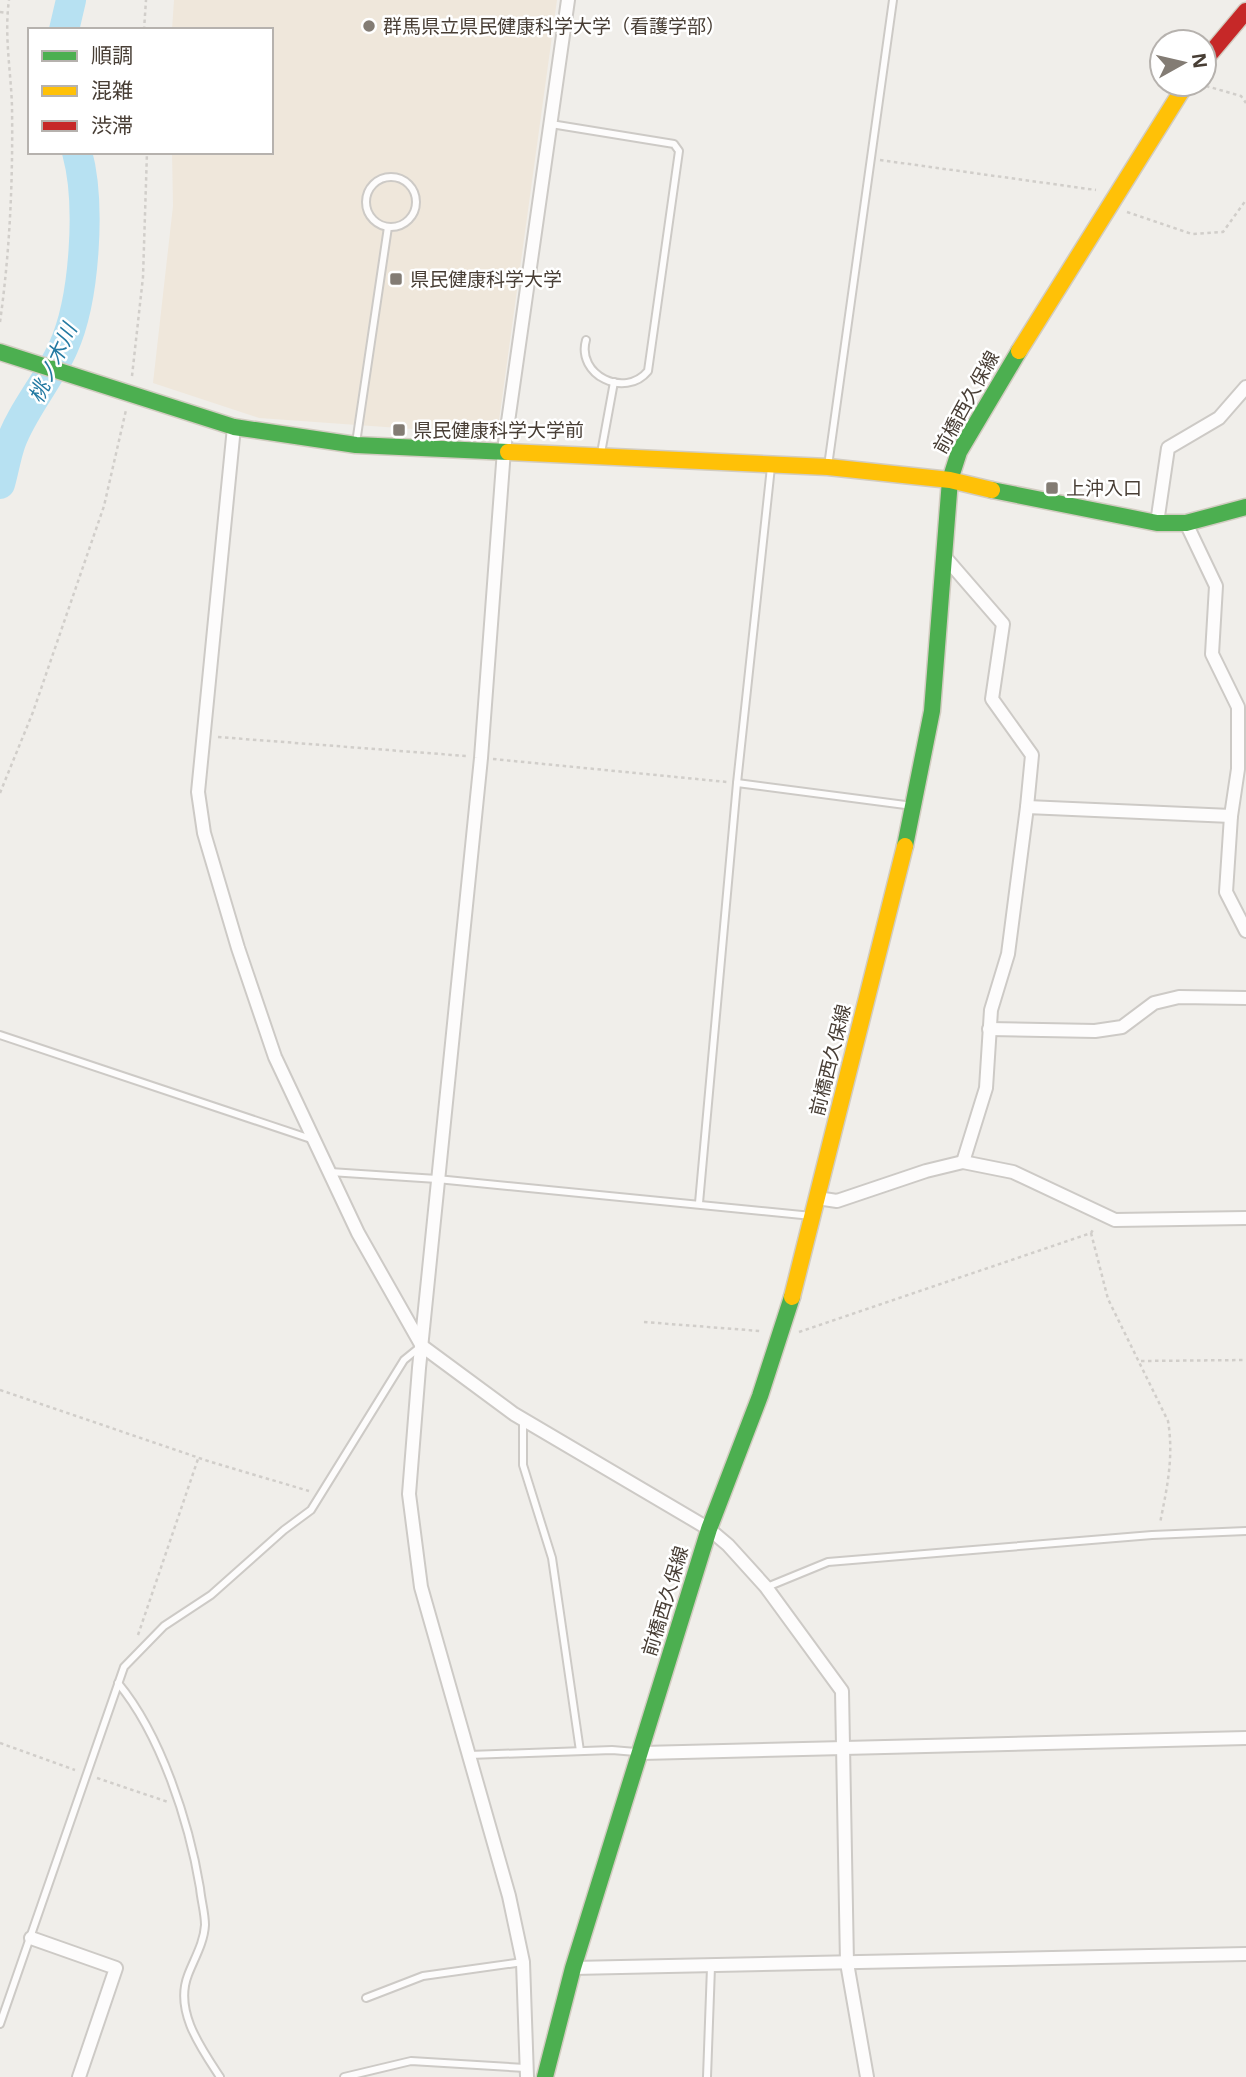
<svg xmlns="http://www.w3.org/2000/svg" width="1246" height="2077" viewBox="0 0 1246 2077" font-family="'Noto Sans','Noto Sans JP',sans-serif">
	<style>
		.education { fill: #efe7db }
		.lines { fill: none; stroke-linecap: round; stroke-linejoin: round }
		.river { stroke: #b7e1f2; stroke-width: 30 }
		.lane-casing { stroke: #cdcac6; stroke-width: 10 }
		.street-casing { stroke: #cdcac6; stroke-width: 16 }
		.fast-casing { stroke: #d2ccc1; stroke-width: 19 }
		.slow-casing { stroke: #d2ccc1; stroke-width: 19 }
		.jam-casing { stroke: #d2ccc1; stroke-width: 19 }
		.path { stroke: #d1ceca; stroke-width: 2.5; stroke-dasharray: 3.5 3.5; stroke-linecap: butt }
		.lane { stroke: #fdfcfc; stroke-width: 6 }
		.street { stroke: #fdfcfc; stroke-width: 12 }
		.fast { stroke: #4caf50; stroke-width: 16 }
		.slow { stroke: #ffc107; stroke-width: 16 }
		.jam { stroke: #c62828; stroke-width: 16 }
		.poi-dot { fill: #837c74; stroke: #fff; stroke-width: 2.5 }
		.labels { text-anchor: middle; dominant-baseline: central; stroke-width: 5; stroke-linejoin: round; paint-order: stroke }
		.poi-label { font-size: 19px; fill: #483e35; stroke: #fff; text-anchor: start }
		.street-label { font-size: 19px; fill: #483e35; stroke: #fff }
		.water-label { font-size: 21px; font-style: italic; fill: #247aa2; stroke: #fff }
	</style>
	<rect width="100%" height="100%" fill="#f0eeea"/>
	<polygon class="education" points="174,0 557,0 497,435 259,418 153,383 173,206 172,152 271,152 271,30 172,30"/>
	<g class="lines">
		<g class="river">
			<polyline points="64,30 71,0"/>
			<path d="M 0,484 C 4,470 6,456 11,442 C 22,411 49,380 63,348 C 85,300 91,203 77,152"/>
		</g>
		<defs>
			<g id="lane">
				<path d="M 551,124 L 674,144 L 679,151 L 648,371 C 625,399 576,375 586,340"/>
				<circle cx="391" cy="202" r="25"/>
				<polyline points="356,443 388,227"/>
				<polyline points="601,453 614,382"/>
				<polyline points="828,466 893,0"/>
				<polyline points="737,783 913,806"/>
				<polyline points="0,1035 314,1140"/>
				<polyline points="330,1172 437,1179 812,1216"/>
				<polyline points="699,1203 737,783 771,467"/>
				<polyline points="523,1420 523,1465 552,1558 580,1751"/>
				<polyline points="767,1587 828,1562 1152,1535 1246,1531"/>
				<path d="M 118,1683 C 161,1735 189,1822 200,1888 C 201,1900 205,1913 205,1925 C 204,1943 194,1959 188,1975 C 174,2011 201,2048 220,2077"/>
				<polyline points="469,1755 612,1750 636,1752"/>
				<polyline points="366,1998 423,1976 523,1962"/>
				<polyline points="0,2024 124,1667 164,1626 211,1595 284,1530 311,1510 404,1360 420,1347"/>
				<polyline points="344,2077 411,2061 525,2068"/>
				<polyline points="707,2077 711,1967"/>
			</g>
			<g id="street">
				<polyline points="234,427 198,792 204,833 238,948 275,1057 358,1233 422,1346 514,1414 709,1529 728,1545 766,1587 842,1691 847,1963 867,2077"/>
				<polyline points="1157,523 1168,448 1219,418 1246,387"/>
				<polyline points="1186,523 1216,586 1212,654 1238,707 1238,769 1231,816 1226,892 1246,931"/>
				<polyline points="944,556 1003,624 992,699 1032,755 1027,807"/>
				<polyline points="989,1029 1095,1031 1122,1027 1154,1003 1179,997 1246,998"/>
				<polyline points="963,1162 986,1088 991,1010 1008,954 1027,807 1231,816"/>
				<polyline points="817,1198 837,1201 926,1171 963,1162 1013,1172 1115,1220 1246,1218"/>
				<polyline points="642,1753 1246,1738"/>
				<polyline points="31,1938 116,1968 79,2077"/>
				<polyline points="573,1968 1246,1954"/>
				<polyline points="527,2077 523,1962 509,1896 421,1587 409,1494 419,1368 481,758 504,450 568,0"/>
			</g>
			<g id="fast">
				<polyline points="0,352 234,427 356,445 508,452"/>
				<polyline points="992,490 1157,523 1186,523 1246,507"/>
				<polyline points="905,846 932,711 950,480 959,452 1019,351"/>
				<polyline points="545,2077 573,1968 709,1529 760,1396 792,1297"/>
			</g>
			<g id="slow">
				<polyline points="1019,351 1186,84"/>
				<polyline points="508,452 828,467 950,480 992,490"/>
				<polyline points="792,1297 905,846"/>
			</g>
			<polyline id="jam" points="1204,61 1246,11"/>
		</defs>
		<use href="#lane" class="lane-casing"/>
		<use href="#street" class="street-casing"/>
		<use href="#fast" class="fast-casing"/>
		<use href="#slow" class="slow-casing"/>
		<use href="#jam" class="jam-casing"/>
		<g class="path">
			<polyline points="0,12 7,13"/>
			<polyline points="144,30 146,0"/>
			<polyline points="1206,86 1241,96 1246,103"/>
			<polyline points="880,160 1096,190"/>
			<polyline points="1127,212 1192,234 1223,232 1246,200"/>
			<path d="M 0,322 C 10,250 13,180 12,107 C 11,71 4,36 9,0"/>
			<polyline points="132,376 143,277 147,152"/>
			<polyline points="218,737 466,756"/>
			<polyline points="493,759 727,782"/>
			<polyline points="0,793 33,712 104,506 126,410"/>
			<path d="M 1091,1233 L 1108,1299 L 1168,1421 C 1174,1457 1167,1488 1160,1523"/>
			<polyline points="644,1322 760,1331"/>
			<polyline points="799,1332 1091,1233 1094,1228"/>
			<polyline points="1141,1361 1246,1360"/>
			<polyline points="0,1390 211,1462 309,1491"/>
			<polyline points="138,1635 198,1459"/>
			<polyline points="0,1743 75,1770"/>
			<polyline points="97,1778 168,1802"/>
		</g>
		<use href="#lane" class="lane"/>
		<use href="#street" class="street"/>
		<use href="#fast" class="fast"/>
		<use href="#slow" class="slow"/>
		<use href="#jam" class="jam"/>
	</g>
	<g class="poi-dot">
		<circle cx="369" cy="26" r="7"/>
		<rect x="389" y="272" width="14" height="14" rx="3.5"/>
		<rect x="392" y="423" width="14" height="14" rx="3.5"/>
		<rect x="1045" y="481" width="14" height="14" rx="3.5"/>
	</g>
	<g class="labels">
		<g class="poi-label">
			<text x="383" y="26">群馬県立県民健康科学大学（看護学部）</text>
			<text x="410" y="279">県民健康科学大学</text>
			<text x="413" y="430">県民健康科学大学前</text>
			<text x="1066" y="488">上沖入口</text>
		</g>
		<g class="street-label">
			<text transform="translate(966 402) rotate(-61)">前橋西久保線</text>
			<text transform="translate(830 1060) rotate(-76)">前橋西久保線</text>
			<text transform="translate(665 1601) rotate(-73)">前橋西久保線</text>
		</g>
		<g class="water-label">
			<text transform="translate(52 363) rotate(-65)">桃ノ木川</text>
		</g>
	</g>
	<rect x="28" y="28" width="245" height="126" fill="#ffffff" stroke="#b6b2ae" stroke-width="2"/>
	<rect x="42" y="51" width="35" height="10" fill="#4caf50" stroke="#b6b2ae" stroke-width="2"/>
	<text x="91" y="63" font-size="21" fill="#483e35">順調</text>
	<rect x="42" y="86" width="35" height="10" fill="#ffc107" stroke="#b6b2ae" stroke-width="2"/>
	<text x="91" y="98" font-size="21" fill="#483e35">混雑</text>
	<rect x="42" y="121" width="35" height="10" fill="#c62828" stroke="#b6b2ae" stroke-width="2"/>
	<text x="91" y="133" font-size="21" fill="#483e35">渋滞</text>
	<g transform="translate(1183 63) rotate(82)"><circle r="33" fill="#ffffff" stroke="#b6b2ae" stroke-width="2"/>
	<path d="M0-5L12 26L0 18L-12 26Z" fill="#837c74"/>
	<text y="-10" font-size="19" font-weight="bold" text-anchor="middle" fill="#483e35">N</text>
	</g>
</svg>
